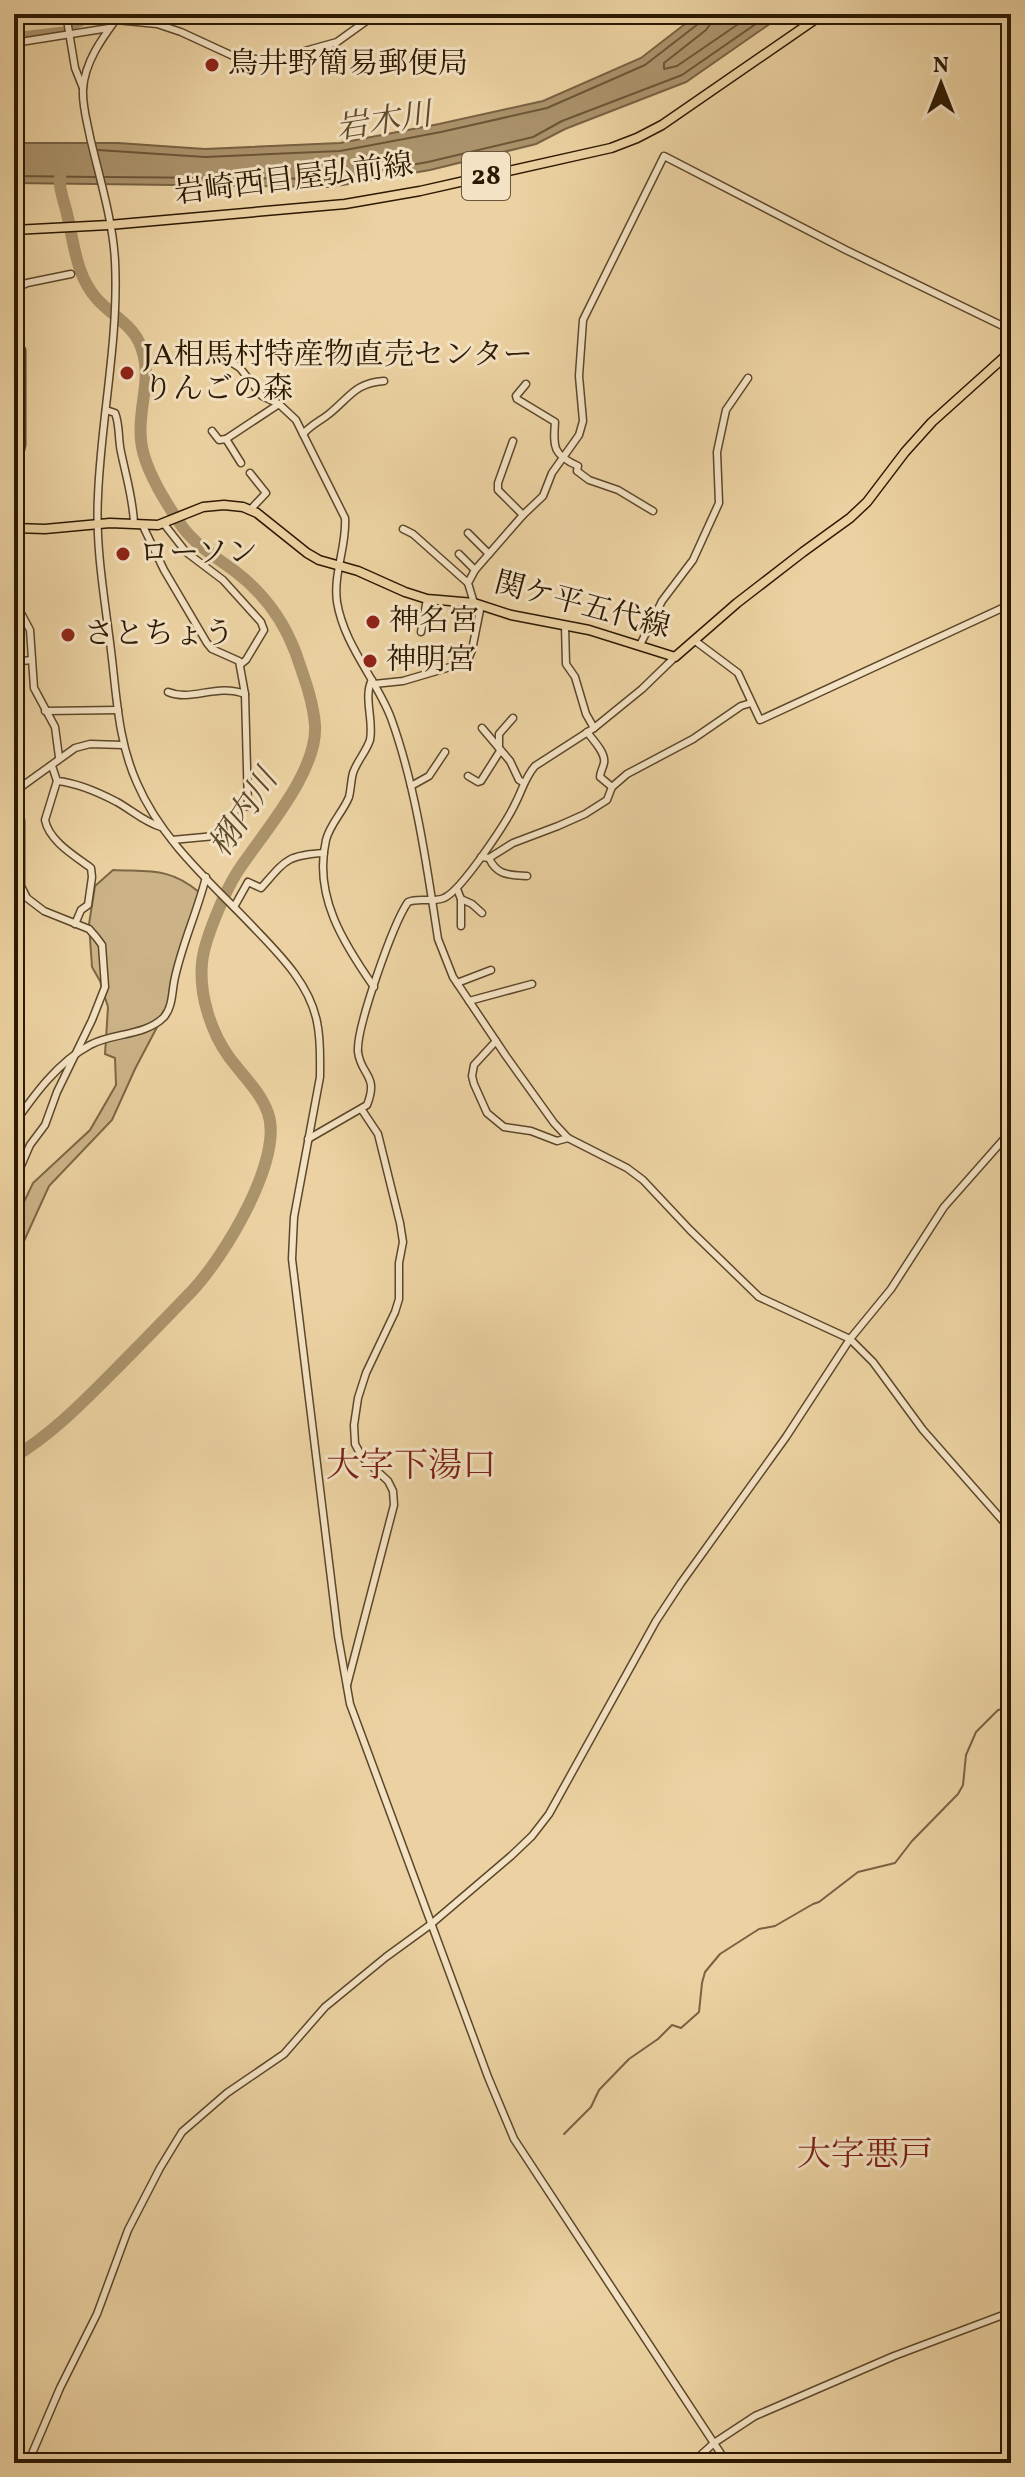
<svg xmlns="http://www.w3.org/2000/svg" width="1025" height="2477" viewBox="0 0 1025 2477" font-family="Vollkorn,'Noto Serif JP',serif">
	<style>
		.green { fill: #cbb387; stroke: #7c6644; stroke-width: 2 }
		.water { fill: #ab936c; stroke: #786242; stroke-width: 2 }
		.lines { fill: none; stroke-linecap: round; stroke-linejoin: round }
		.shore { stroke: #6c5637; stroke-width: 2 }
		.stream { stroke: #786242; stroke-width: 2 }
		.canal { stroke: #ab936c; stroke-width: 7 }
		.river { stroke: #ab936c; stroke-width: 12 }
		.minor-casing { stroke: #5c472a; stroke-width: 9 }
		.major-casing { stroke: #2c1902; stroke-width: 11 }
		.minor { stroke: #f3e2c3; stroke-width: 6 }
		.major { stroke: #ecd2a2; stroke-width: 8 }
		.poi-dot { fill: #8f2418; stroke: #f3e2c3; stroke-width: 3 }
		.labels { text-anchor: middle; dominant-baseline: central; stroke-width: 6; stroke-linejoin: round; paint-order: stroke }
		.shield { fill: #f3e2c3; stroke: #68553c; stroke-width: 2 }
		.shield-label { font-size: 28px; font-weight: bold; fill: #2c1902 }
		.poi-label { font-size: 30px; fill: #2c1902; stroke: #f3e2c3; text-anchor: start }
		.street-label { font-size: 30px; fill: #2c1902; stroke: #f3e2c3 }
		.water-label { font-size: 32px; font-style: italic; fill: #5f4a2c; stroke: #f3e2c3 }
		.quarter-label { font-size: 34px; fill: #7a1f14; stroke: #f3e2c3 }
	</style>
	<rect width="100%" height="100%" fill="#ecd2a2"/>
	<filter id="stains"><feTurbulence type="fractalNoise" baseFrequency=".0025" numOctaves="4"/><feColorMatrix values="0 0 0 0 .2 0 0 0 0 .09 0 0 0 0 .02 0 0 0 .5 -.17"/></filter>
	<radialGradient id="worn" r=".72"><stop offset=".6" stop-color="#630" stop-opacity="0"/><stop offset="1" stop-color="#630" stop-opacity=".3"/></radialGradient>
	<path class="green" d="M 113,870 C 149,872 169,867 199,892 L 166,1010 L 135,1069 L 112,1120 L 49,1186 L 14,1263 L 14,1204 L 23,1204 L 33,1183 L 90,1130 L 116,1085 L 115,1058 L 105,1054 L 108,1007 L 100,981 L 92,967 L 89,924 L 95,886 Z"/>
	<polygon class="water" points="698,14 784,14 686,82 565,129 536,144 430,170 331,187 14,183 14,143 118,143 205,149 340,143 439,124 543,101 641,58"/>
	<g class="lines">
		<g class="shore">
			<polyline points="712,14 711,23 706,30 664,63 664,69 677,66 753,14"/>
			<polyline points="98,150 205,157 340,151 441,132 547,108 645,65 698,24 702,14"/>
			<polyline points="14,176 95,177"/>
			<polyline points="105,177 331,179 428,162 533,137 562,121 682,75 770,14"/>
		</g>
		<polyline class="stream" points="564,2134 591,2107 599,2090 629,2059 658,2039 672,2025 681,2028 699,2012 702,1983 705,1972 720,1954 759,1929 775,1926 813,1904 819,1902 858,1872 895,1863 912,1841 958,1794 963,1785 966,1755 976,1732 998,1710 1011,1707"/>
		<g class="canal">
			<polyline points="74,26 101,14"/>
			<polyline points="14,36 63,30"/>
		</g>
		<path class="river" d="M 14,1457 C 52,1434 81,1404 112,1373 C 139,1346 166,1318 192,1291 C 224,1257 284,1159 268,1113 C 260,1091 243,1076 229,1057 C 211,1032 199,995 202,963 C 204,940 225,891 238,871 C 263,833 318,772 315,725 C 313,700 303,674 295,651 C 283,620 262,592 236,572 C 216,557 193,544 179,522 C 164,500 143,467 141,440 C 137,405 155,377 139,342 C 131,324 110,314 97,299 C 76,276 74,243 67,214 C 64,200 56,183 62,169"/>
		<defs>
			<g id="minor">
				<polyline points="66,14 75,68 83,88"/>
				<path d="M 120,14 C 104,36 85,60 83,89 C 82,105 87,121 90,137 C 99,176 113,221 115,261 C 119,340 101,418 98,496 C 95,550 106,606 112,659 C 117,702 119,743 137,783 C 162,842 215,886 258,932 C 283,958 310,986 317,1022 C 321,1040 320,1059 320,1077 L 294,1217 L 292,1259 L 338,1636 L 350,1704 L 488,2077 L 514,2139 L 727,2463"/>
				<polyline points="116,20 157,24 181,32 233,56 263,60 276,59 337,42 376,14"/>
				<polyline points="14,43 109,28"/>
				<polyline points="14,295 21,286 27,283 71,274"/>
				<polyline points="14,342 22,350 22,445 14,478"/>
				<path d="M 223,357 L 240,368 L 262,396 L 279,404 L 296,420 L 345,518 C 347,546 333,573 337,602 C 344,645 376,679 391,718 C 416,787 427,867 438,939 L 453,977 L 506,1056 L 554,1123 L 568,1138 L 627,1168 L 643,1180 L 690,1230 L 759,1297 L 850,1339 L 873,1362 L 923,1430 L 1011,1530"/>
				<path d="M 526,384 L 516,396 L 517,399 L 555,422 C 553,447 553,455 578,466 L 577,471 L 589,480 L 618,490 L 653,511"/>
				<path d="M 106,410 L 115,413 C 120,425 118,439 121,452 C 126,476 133,499 134,523"/>
				<polyline points="212,431 219,440 226,439 241,463"/>
				<path d="M 303,434 C 311,425 320,421 329,414 C 350,397 355,383 384,381"/>
				<polyline points="226,439 279,404"/>
				<polyline points="513,441 498,483 498,490 523,515"/>
				<polyline points="250,473 266,493 251,509"/>
				<polyline points="142,524 164,570 207,643 212,649 239,661 245,694 248,806 236,809 224,832 215,836 172,840"/>
				<polyline points="164,524 186,552 223,580 261,622 264,630 246,660 241,664"/>
				<polyline points="403,529 413,534 468,583"/>
				<polyline points="468,533 489,554"/>
				<polyline points="459,554 475,570"/>
				<polyline points="14,600 30,630 34,688 55,727 59,757"/>
				<polyline points="474,603 468,583 475,570 523,515 543,496 552,473 579,435 583,421 579,376 583,320 664,156 846,250 1011,330"/>
				<polyline points="565,625 566,664 575,677 586,714 594,728"/>
				<polyline points="421,632 427,599"/>
				<polyline points="694,640 738,673 760,720 1011,604"/>
				<polyline points="640,645 662,601 693,560 719,503 717,452 726,410 748,378"/>
				<polyline points="14,662 31,660"/>
				<path d="M 372,680 C 363,696 374,721 370,740 C 366,752 357,761 353,773 C 351,780 351,789 349,797 C 343,812 330,824 326,840 C 313,896 344,944 374,987"/>
				<polyline points="374,684 403,681 467,662 472,650 481,605"/>
				<path d="M 168,692 C 192,702 216,683 245,694"/>
				<polyline points="45,711 118,710"/>
				<polyline points="482,728 510,761 519,780 524,783"/>
				<path d="M 587,732 C 593,740 606,753 604,763 C 603,768 600,772 600,777 L 612,787"/>
				<polyline points="499,748 499,734 513,718"/>
				<path d="M 52,766 L 57,781 C 78,783 98,792 117,802 C 133,811 144,822 161,827"/>
				<polyline points="468,776 478,782 481,781 500,751"/>
				<path d="M 57,781 L 45,820 C 49,841 75,856 91,868 L 92,877 L 88,905 L 81,910 L 75,924"/>
				<polyline points="411,786 429,776 445,752"/>
				<polyline points="14,789 21,821 21,886 27,898 44,911 89,929 96,937 102,945 105,987 92,1020 57,1092 45,1125 30,1145 14,1182"/>
				<polyline points="14,792 75,748 90,744 123,745"/>
				<polyline points="481,857 489,858 513,843 558,826 585,814 607,800 612,787 627,774 693,739 741,706 751,703"/>
				<path d="M 489,858 C 497,876 510,875 527,876"/>
				<polyline points="457,889 461,899 461,926"/>
				<polyline points="461,899 472,904 482,913"/>
				<path d="M 234,907 L 248,882 L 261,888 C 285,861 286,855 324,853"/>
				<polyline points="457,983 491,970"/>
				<polyline points="469,1001 532,984"/>
				<polyline points="496,1041 474,1065 472,1076 474,1084 487,1113 504,1127 531,1131 557,1141 568,1138"/>
				<path d="M 14,1124 C 34,1095 58,1062 90,1045 C 111,1033 146,1036 164,1017 C 172,1008 172,994 174,982 C 181,946 197,913 206,877"/>
				<path d="M 308,1139 L 367,1105 C 379,1075 361,1076 358,1052 C 356,1028 393,924 408,902 C 419,897 433,903 444,898 C 461,891 506,823 515,804 C 522,791 525,777 535,766 L 594,728 L 642,689 L 675,657"/>
				<polyline points="347,1685 394,1505 393,1491 388,1481 362,1457 355,1444 354,1425 358,1398 366,1373 395,1312 399,1299 399,1263 403,1242 400,1223 378,1134 362,1110"/>
				<polyline points="28,2463 60,2388 97,2314 128,2230 160,2168 182,2132 227,2093 284,2054 325,2007 386,1957 430,1925 511,1856 532,1836 549,1814 656,1621 681,1583 786,1437 850,1339 891,1289 944,1207 1011,1131"/>
				<polyline points="692,2463 714,2443 755,2416 894,2356 1011,2312"/>
			</g>
			<g id="major">
				<polyline points="14,230 109,225 345,204 420,191 611,148 637,138 662,125 823,14"/>
				<polyline points="14,528 45,529 110,523 158,525 203,507 224,505 243,507 257,513 307,553 319,560 358,571 405,592 427,599 474,603 511,615 589,630 675,657 737,603 803,552 850,518 867,502 905,452 932,422 1011,351"/>
			</g>
		</defs>
		<use href="#minor" class="minor-casing"/>
		<use href="#major" class="major-casing"/>
		<use href="#minor" class="minor"/>
		<use href="#major" class="major"/>
	</g>
	<g class="poi-dot">
		<circle cx="212" cy="65" r="8"/>
		<circle cx="127" cy="373" r="8"/>
		<circle cx="123" cy="554" r="8"/>
		<circle cx="373" cy="622" r="8"/>
		<circle cx="68" cy="635" r="8"/>
		<circle cx="370" cy="661" r="8"/>
	</g>
	<g class="labels">
		<rect class="shield" x="462" y="152" width="48" height="48" rx="6"/>
		<g class="shield-label">
			<text x="486" y="176">28</text>
		</g>
		<g class="poi-label">
			<text x="228" y="65">鳥井野簡易郵便局</text>
			<text x="143" y="356">JA相馬村特産物直売センター<tspan x="143" dy="34">りんごの森</tspan></text>
			<text x="139" y="554">ローソン</text>
			<text x="389" y="622">神名宮</text>
			<text x="84" y="635">さとちょう</text>
			<text x="386" y="661">神明宮</text>
		</g>
		<g class="street-label">
			<text transform="translate(294 180) rotate(-7)">岩崎西目屋弘前線</text>
			<text transform="translate(582 606) rotate(15)">関ケ平五代線</text>
		</g>
		<g class="water-label">
			<text transform="translate(384 123) rotate(-9)">岩木川</text>
			<text transform="translate(245 814) rotate(-57)">栩内川</text>
		</g>
		<g class="quarter-label">
			<text x="411" y="1467">大字下湯口</text>
			<text x="865" y="2156">大字悪戸</text>
		</g>
	</g>
	<rect width="1025" height="2477" fill="none" stroke="#ecd2a2" stroke-width="48"/>
	<rect x="16" y="16" width="993" height="2445" fill="none" stroke="#2c1902" stroke-width="4"/>
	<rect x="24" y="24" width="977" height="2429" fill="none" stroke="#2c1902" stroke-width="2"/>
	<g transform="translate(941 84)" stroke="#f3e2c3" stroke-width="6" paint-order="stroke">
	<path d="M0-6L14 30L0 20L-14 30Z" fill="#2c1902"/>
	<text y="-12" font-size="22" font-weight="bold" text-anchor="middle" fill="#2c1902">N</text>
	</g>
	<rect width="100%" height="100%" filter="url(#stains)"/>
	<rect width="100%" height="100%" fill="url(#worn)"/>
</svg>
